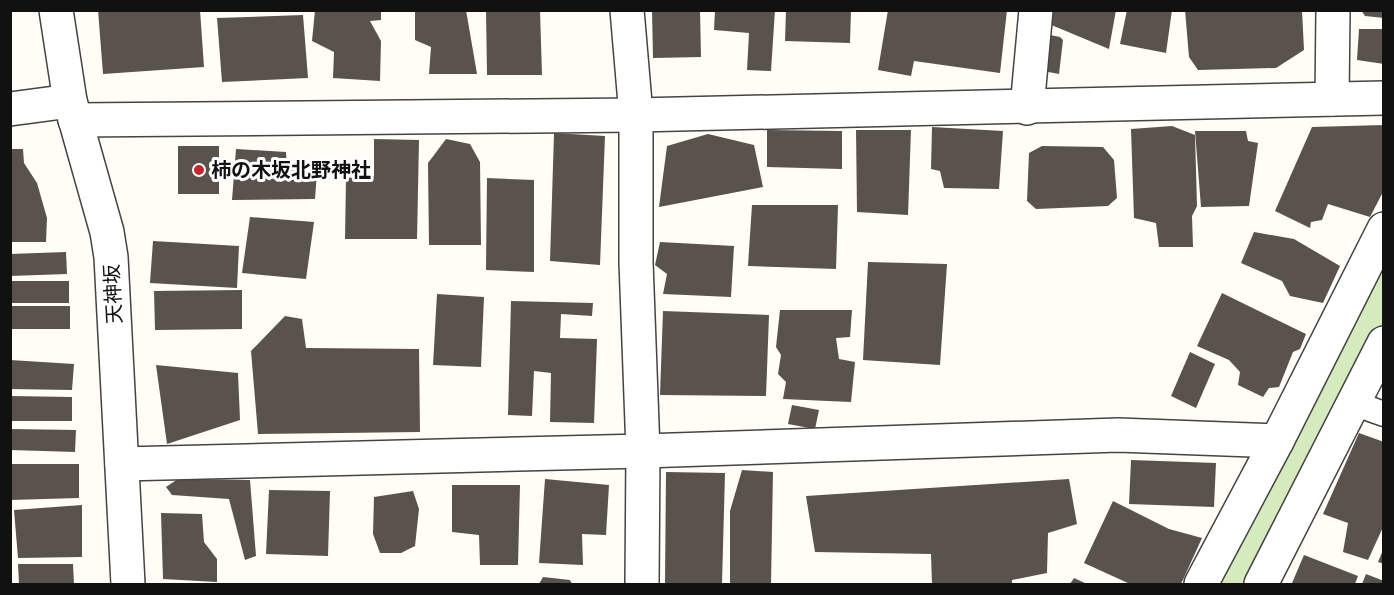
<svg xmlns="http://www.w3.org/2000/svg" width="1394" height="595" viewBox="0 0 1394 595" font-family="'Roboto Serif','Noto Sans JP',serif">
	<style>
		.green { fill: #d5ebbd }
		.building { fill: #5a524d }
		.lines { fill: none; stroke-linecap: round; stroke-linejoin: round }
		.service-casing { stroke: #444; stroke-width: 27 }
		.minor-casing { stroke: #444; stroke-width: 36 }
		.tertiary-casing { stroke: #444; stroke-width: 36 }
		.service { stroke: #fff; stroke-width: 24 }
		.minor { stroke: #fff; stroke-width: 33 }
		.tertiary { stroke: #fff; stroke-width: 33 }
		.poi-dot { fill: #c4262e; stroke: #fff; stroke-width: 2 }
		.labels { text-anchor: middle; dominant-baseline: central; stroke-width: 6; stroke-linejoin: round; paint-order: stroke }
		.poi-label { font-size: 20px; font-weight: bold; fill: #111; stroke: #fff; text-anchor: start }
		.street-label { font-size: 20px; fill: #111; stroke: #fff }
	</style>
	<rect width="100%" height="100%" fill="#fffdf5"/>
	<polygon class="green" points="1383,251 1383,325 1252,584 1217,584"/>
	<g class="building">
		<polygon points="98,10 200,10 204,67 103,74"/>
		<polygon points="315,10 381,10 381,20 370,21 381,41 380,81 333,78 334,52 312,41"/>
		<polygon points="415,10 466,10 477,74 429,74 431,47 415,40"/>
		<polygon points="486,10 540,11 542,75 487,75"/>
		<polygon points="652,10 700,10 701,57 653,58"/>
		<polygon points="715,10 775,10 771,71 747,70 749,33 714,30"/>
		<polygon points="786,10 851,10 850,43 785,41"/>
		<polygon points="888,10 1007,10 1000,73 914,61 911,76 878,70"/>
		<polygon points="1051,10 1116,10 1109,49 1049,24"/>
		<polygon points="1127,10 1172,10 1166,53 1120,44"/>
		<polygon points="1185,10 1302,10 1304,50 1276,68 1198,70 1189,57"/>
		<polygon points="1361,10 1384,10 1384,18 1365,16"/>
		<polygon points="303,15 308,78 222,82 217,18"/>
		<polygon points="1359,29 1384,29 1384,64 1357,60"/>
		<polygon points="1050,35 1060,37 1063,40 1059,74 1043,71"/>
		<polygon points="1384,125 1384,190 1370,217 1328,204 1322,220 1311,222 1310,228 1275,211 1312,127"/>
		<polygon points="1172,126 1195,135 1197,206 1192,216 1193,247 1159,247 1156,223 1134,218 1131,129"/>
		<polygon points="932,127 1003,131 999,189 944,188 940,171 931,169"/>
		<polygon points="767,130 842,131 842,169 767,167"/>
		<polygon points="856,130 911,130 908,215 857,212"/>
		<polygon points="1195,131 1246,131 1248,141 1258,143 1249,206 1201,207"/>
		<polygon points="554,133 605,136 600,265 550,261"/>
		<polygon points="708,134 754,145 763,187 659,207 667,146"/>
		<polygon points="374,139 419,140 417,239 345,239 346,178 374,176"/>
		<polygon points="446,139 470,144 480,162 481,245 429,245 428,163"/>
		<rect x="178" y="146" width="41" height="48"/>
		<polygon points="1042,146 1103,147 1114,160 1117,198 1108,206 1036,209 1027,201 1029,153"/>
		<polygon points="10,149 23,149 24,163 37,183 47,218 46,242 10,242"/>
		<polygon points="236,149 286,152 287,169 317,172 315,199 232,200"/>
		<polygon points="487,178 534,180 534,272 486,270"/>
		<polygon points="752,205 838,205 836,269 748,266"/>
		<polygon points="250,217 314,222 306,279 242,273"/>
		<polygon points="1254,232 1294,239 1340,266 1323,303 1290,296 1282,281 1241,263"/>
		<polygon points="153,241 239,246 237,288 150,283"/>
		<polygon points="660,242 734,246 731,297 663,294 667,274 655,265"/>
		<polygon points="66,252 67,274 10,276 10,254"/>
		<polygon points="868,262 947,264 940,365 863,360"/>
		<rect x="10" y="281" width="59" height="22"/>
		<polygon points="242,290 242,329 155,330 154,291"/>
		<polygon points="1222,293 1306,334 1300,349 1293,352 1279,387 1269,388 1263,397 1238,385 1240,372 1229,360 1197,346"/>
		<polygon points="437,294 484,297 481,367 433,365"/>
		<polygon points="511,301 593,303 592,316 561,314 560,338 597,339 594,423 550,422 551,373 534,371 532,416 508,415"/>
		<rect x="10" y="306" width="60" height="23"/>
		<polygon points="780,310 852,310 850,337 836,338 839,359 855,362 851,402 783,399 786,382 778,374 781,355 776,347"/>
		<polygon points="663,311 769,315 766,396 660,395"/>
		<polygon points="285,316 302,319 306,348 419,349 420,432 258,434 251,351"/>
		<polygon points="1190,352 1215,364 1196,408 1171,396"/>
		<polygon points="10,360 74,364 72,390 10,389"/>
		<polygon points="156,365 238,373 240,420 167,444"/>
		<polygon points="10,396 72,397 72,421 10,421"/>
		<polygon points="792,405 819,410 815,429 788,424"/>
		<polygon points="10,429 76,430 75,452 10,450"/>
		<polygon points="1359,433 1384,442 1384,525 1368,560 1343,552 1348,523 1323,514"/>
		<polygon points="1131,460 1216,463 1214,507 1129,504"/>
		<polygon points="10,464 79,464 79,498 10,500"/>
		<polygon points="742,470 773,472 771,584 730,583 730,511"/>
		<polygon points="666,472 725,473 722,584 665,584"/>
		<polygon points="178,479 250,480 256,556 245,560 229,499 172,495 166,487"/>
		<polygon points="545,479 609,485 606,535 582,534 583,565 539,563"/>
		<polygon points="1069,479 1077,524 1048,533 1047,573 1012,580 1012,584 932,584 931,554 815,552 806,496"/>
		<polygon points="452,485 520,485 518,565 480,565 479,535 452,532"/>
		<polygon points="269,490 330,491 328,556 266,554"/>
		<polygon points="413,491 419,509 415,546 401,553 380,553 373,534 374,497"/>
		<polygon points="1113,501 1169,529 1202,538 1181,584 1130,584 1084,563"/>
		<polygon points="82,505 82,557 18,558 14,510"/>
		<polygon points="161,513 202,514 204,542 217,559 217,582 163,579"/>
		<polygon points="1383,550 1384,550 1384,564 1378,562"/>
		<polygon points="1304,555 1358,576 1355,584 1292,583"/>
		<polygon points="18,564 73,564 74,584 19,584"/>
		<polygon points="1366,574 1384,581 1384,584 1362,584"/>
		<polygon points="543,577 570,580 572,584 539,584"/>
		<polygon points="1074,578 1087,584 1070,584"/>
	</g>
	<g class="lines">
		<defs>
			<polyline id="service" points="1353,403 1384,414"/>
			<g id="minor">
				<polyline points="627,10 636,115 636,262 643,451 642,584"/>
				<polyline points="1332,99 1333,10"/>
				<polyline points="1027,108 1036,10"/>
				<polyline points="10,109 70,101"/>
				<polyline points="75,120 636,115 1384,98"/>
				<polyline points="122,464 643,451 1118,435 1277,441"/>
				<polyline points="1201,584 1277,441 1384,229"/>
				<polyline points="1261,584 1384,343"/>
			</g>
			<polyline id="tertiary" points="56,10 70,101 107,232 111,257 128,584"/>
		</defs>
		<use href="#service" class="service-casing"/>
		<use href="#minor" class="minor-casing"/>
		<use href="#tertiary" class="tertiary-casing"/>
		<use href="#service" class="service"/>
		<use href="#minor" class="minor"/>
		<use href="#tertiary" class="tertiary"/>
	</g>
	<circle class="poi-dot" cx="199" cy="170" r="6"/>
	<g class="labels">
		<g class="poi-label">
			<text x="211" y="170">柿の木坂北野神社</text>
		</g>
		<g class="street-label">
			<text transform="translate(113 294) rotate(-93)">天神坂</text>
		</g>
	</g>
	<rect width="1394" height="595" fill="none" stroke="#111111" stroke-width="24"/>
</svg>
